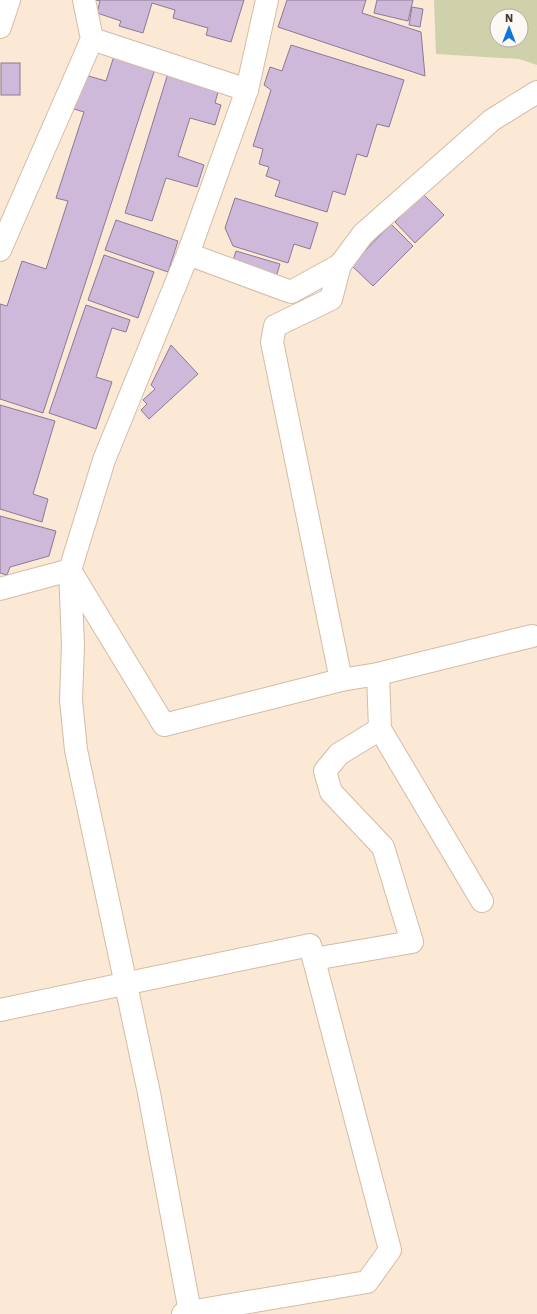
<svg xmlns="http://www.w3.org/2000/svg" width="537" height="1314" viewBox="0 0 537 1314" font-family="'Work Sans',sans-serif">
	<style>
		.green { fill: #ced1aa; fill-rule: evenodd }
		.building { fill: #ceb9db; stroke: #8a7a93 }
		.lines { fill: none; stroke-linecap: round; stroke-linejoin: round }
		.minor-casing { stroke: #d3bca5; stroke-width: 24 }
		.minor { stroke: #fff; stroke-width: 22 }
	</style>
	<rect width="100%" height="100%" fill="#fbe8d5"/>
	<path class="green" d="M 434,0 L 537,0 L 537,65 L 519,59 L 436,54 ZM 497,16 L 521,16 L 521,40 L 497,40 Z"/>
	<g class="building">
		<polygon points="96,0 244,0 231,42 206,35 208,28 173,18 175,10 152,3 143,33 119,26 121,21 97,13 100,1"/>
		<polygon points="287,0 366,0 362,13 421,32 425,76 278,27"/>
		<polygon points="377,0 413,0 408,21 374,13"/>
		<polygon points="412,7 423,9 420,27 409,25"/>
		<polygon points="291,45 404,80 389,127 377,124 367,157 357,154 345,195 333,191 327,212 275,196 280,181 266,176 269,167 259,164 263,149 253,146 271,90 264,85 270,67 282,71"/>
		<polygon points="114,56 155,69 43,413 0,399 0,304 7,306 22,261 46,269 68,201 56,198 84,112 74,109 85,75 106,81"/>
		<rect x="1" y="63" width="19" height="32"/>
		<polygon points="169,70 218,92 215,103 221,105 215,125 190,118 178,156 204,165 197,187 166,178 152,221 125,213"/>
		<polygon points="423,194 444,215 415,243 395,222"/>
		<polygon points="235,198 318,223 310,249 294,244 288,263 233,246 225,228"/>
		<polygon points="116,220 178,241 168,272 105,250"/>
		<polygon points="391,224 413,246 373,286 351,265"/>
		<polygon points="236,251 280,264 276,277 232,264"/>
		<polygon points="104,255 154,272 138,318 88,300"/>
		<polygon points="86,305 130,320 126,332 112,328 96,377 112,382 96,429 49,413"/>
		<polygon points="171,345 198,374 149,419 141,410 147,404 143,400 155,389 151,385"/>
		<polygon points="0,405 55,421 33,494 48,499 42,522 0,509"/>
		<polygon points="0,516 56,531 49,556 10,567 7,575 0,573"/>
	</g>
	<g class="lines">
		<defs>
			<g id="minor">
				<polyline points="0,27 9,0"/>
				<polyline points="92,39 247,90"/>
				<polyline points="0,250 92,39 84,0"/>
				<polyline points="188,254 291,292 340,265"/>
				<polyline points="71,572 164,725 341,680 378,674 532,636"/>
				<polyline points="0,589 70,570"/>
				<polyline points="378,674 380,729 482,901"/>
				<polyline points="341,680 272,342 275,326 331,299 340,265 363,234 492,120 537,92"/>
				<polyline points="314,959 412,942 383,847 331,792 325,771 339,754 380,729"/>
				<polyline points="0,1010 310,945 390,1250 367,1282 201,1310 183,1314"/>
				<polyline points="190,1312 149,1093 76,750 71,700 73,645 70,570 104,460 188,254 247,90 267,0"/>
			</g>
		</defs>
		<use href="#minor" class="minor-casing"/>
		<use href="#minor" class="minor"/>
	</g>
	<g transform="translate(509 28)"><circle r="19" fill="#fdf8f3" stroke="#b2aba4"/>
	<path d="M0-3L7 15L0 10L-7 15Z" fill="#0b75dd"/>
	<text y="-6" font-size="11" font-weight="bold" text-anchor="middle" fill="#41372e">N</text>
	</g>
</svg>
